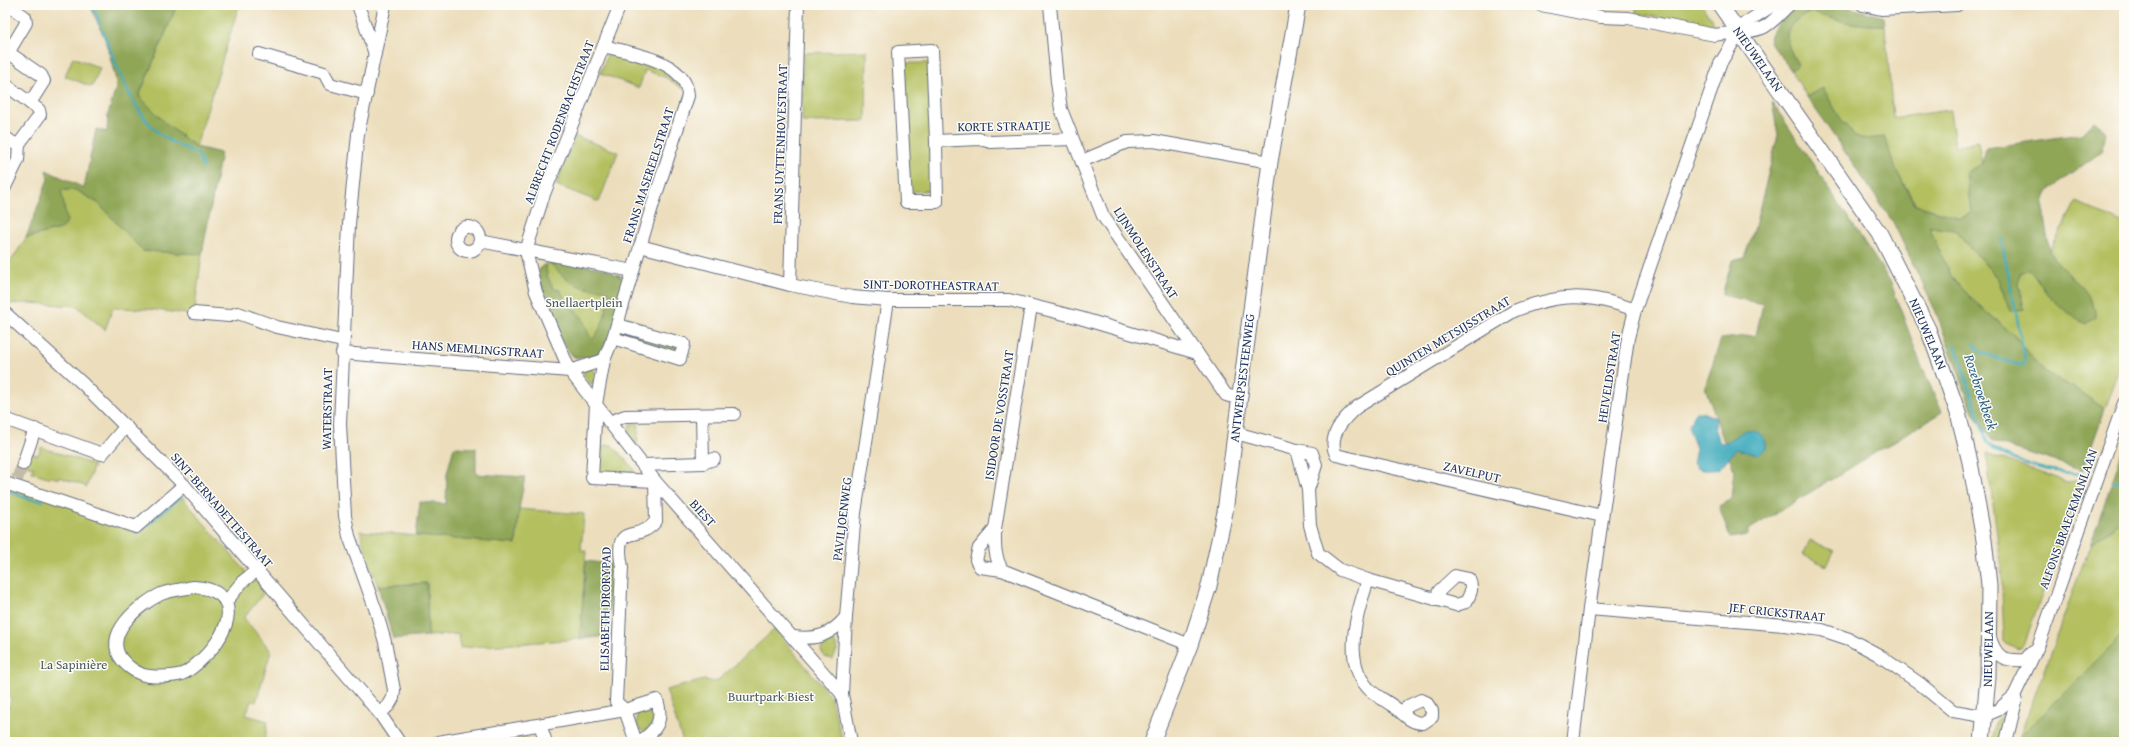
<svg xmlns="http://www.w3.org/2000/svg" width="2129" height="747" viewBox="0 0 2129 747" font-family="'Gentium Book Plus',serif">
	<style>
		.green { fill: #b4c061; stroke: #687860 }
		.forest { fill: #8fa657; stroke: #556a5a }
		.water { fill: #3daabc; stroke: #2c6c8d }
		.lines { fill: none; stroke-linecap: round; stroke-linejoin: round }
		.stream { stroke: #3daabc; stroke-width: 2.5 }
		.minor-tunnel { stroke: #c2bba9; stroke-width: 12; stroke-dasharray: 12 6; stroke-linecap: butt }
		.minor-casing { stroke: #646c7f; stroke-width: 14 }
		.major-casing { stroke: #646c7f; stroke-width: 17 }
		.minor { stroke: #fff; stroke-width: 12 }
		.major { stroke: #fff; stroke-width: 15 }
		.labels { text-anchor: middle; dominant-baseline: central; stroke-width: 3; stroke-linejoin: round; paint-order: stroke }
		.street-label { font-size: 13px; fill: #1b2f5e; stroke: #fdfcf7 }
		.park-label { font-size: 13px; fill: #495a5f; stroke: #fdfcf7 }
		.water-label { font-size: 14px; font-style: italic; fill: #296084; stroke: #fdfcf7 }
	</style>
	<rect width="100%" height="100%" fill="#fdfcf7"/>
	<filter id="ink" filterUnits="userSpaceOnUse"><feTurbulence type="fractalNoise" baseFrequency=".025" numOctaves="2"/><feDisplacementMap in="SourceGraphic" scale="8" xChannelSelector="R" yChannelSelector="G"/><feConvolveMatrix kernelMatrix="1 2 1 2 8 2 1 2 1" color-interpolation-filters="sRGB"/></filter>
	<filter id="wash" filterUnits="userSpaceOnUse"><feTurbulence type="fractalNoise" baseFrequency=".012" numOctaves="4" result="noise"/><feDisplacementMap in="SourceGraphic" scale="16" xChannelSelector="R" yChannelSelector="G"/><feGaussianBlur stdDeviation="0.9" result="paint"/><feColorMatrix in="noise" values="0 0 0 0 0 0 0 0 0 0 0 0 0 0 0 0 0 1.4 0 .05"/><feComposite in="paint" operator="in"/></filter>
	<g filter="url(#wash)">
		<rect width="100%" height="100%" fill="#ecdebc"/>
		<g class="green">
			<polygon points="177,5 239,5 196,147 170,127 139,96"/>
			<polygon points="1636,5 1702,5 1717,28 1636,13"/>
			<path d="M 1811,12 C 1837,21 1857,26 1885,25 L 1893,118 L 1950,110 L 1955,146 L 1978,141 L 1982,164 L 1966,172 L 1971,213 L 1961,218 L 1916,205 L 1896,170 L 1884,137 C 1875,138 1867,140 1858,137 C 1846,132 1830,100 1823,89 L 1807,97 L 1791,70 L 1798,65 C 1783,38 1780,26 1811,12 Z"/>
			<polygon points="609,50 669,70 684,90 667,78 645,70 639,88 600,73"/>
			<polygon points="867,51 866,121 802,122 803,53"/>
			<polygon points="73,57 100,68 92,87 65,76"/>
			<polygon points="902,63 929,63 935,190 908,192"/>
			<polygon points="575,136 618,152 599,202 556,185"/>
			<polygon points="60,190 76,190 98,203 143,251 202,254 194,315 148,309 113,308 105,330 77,306 29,303 5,304 5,270 26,238 63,228"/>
			<polygon points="2076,202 2124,224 2124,358 2105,409 2074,388 2045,373 2015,336 1975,302 1950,275 1929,227 1955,230 1998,279 2010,311 2024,309 2019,284 2020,273 2030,269 2048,295 2084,289 2061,267 2050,251"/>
			<polygon points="554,260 620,275 623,278 590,357 577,358 571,355 538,273 542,266"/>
			<polygon points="622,329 680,347 678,354 620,337"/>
			<polygon points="591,368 595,371 594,383 590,384 583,373 585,370"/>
			<polygon points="630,424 639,424 637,444 634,445 629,430"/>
			<polygon points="605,445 612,445 633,468 634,472 630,474 602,473 599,469 600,449"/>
			<polygon points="41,447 94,465 86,488 85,486 59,477 58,479 50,476 50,478 32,472 34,467 26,465 31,453 38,455"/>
			<polygon points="1986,453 2067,482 2082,480 2024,646 2018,649 2004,642 2001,564"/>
			<polygon points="5,484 137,530 179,494 248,574 267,589 244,618 271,651 256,702 251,701 246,715 268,721 265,740 256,742 5,742 5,719 11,700 5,684"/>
			<polygon points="519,509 584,514 581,550 586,551 580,639 460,648 458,634 428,636 427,583 378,586 369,564 360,531 516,544"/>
			<polygon points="2124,519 2124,633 2019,738 2090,545"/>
			<polygon points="1810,540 1834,551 1827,566 1803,555"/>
			<polygon points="775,629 830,696 843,742 683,742 666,690 704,680 716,682"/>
			<polygon points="828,638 835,642 837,650 833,659 826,658 821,651 823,642"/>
			<polygon points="647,709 653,715 654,724 643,732 637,727 637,712"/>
			<polygon points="2011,709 2003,742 1992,742 1996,721"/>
			<polygon points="522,737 534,742 489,742"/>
		</g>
		<g class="forest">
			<polygon points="90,5 177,5 139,96 170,127 196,147 221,153 202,254 143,251 98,203 76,190 61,190 67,221 63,228 26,238 48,179 46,170 84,188 96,129 107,132 108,114 116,88 115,76 105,39"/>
			<path d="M 1804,5 L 1840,5 L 1884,17 L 1885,25 C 1857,26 1837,21 1811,12 C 1780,26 1783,39 1798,65 L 1791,70 L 1769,41 C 1773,24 1788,12 1804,5 Z"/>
			<path d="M 1823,88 C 1830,100 1846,132 1858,137 C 1866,140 1875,138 1884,137 L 1896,170 L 1915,205 L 1961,218 L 1971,213 L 1966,172 L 1982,164 L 1986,148 L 2081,134 L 2094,121 L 2107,132 L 2101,152 L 2048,191 L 2044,203 L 2044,218 L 2050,251 L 2061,267 L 2084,289 L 2096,311 L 2096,317 L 2086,324 L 2068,313 L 2048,295 L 2030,269 L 2020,273 L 2019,284 L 2024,309 L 2010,311 L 1998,279 L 1955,230 L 1929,227 L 1950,275 L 1975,302 L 2015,336 L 2045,373 L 2074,388 L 2105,409 L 2083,470 L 1993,442 L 1973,412 L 1936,312 L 1893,222 L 1807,97 Z"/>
			<polygon points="1772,102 1890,281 1921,365 1942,412 1750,529 1747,535 1730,538 1719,506 1731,499 1734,470 1705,387 1721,339 1756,335 1763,304 1722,295 1732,261 1744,258 1754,230 1778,135"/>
			<path d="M 554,260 L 606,269 L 623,278 C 626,303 611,331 601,353 L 590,357 L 577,358 C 556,345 540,297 538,273 L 542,266 L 546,265 L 547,275 L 553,288 L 560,290 L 566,301 L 582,317 L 589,335 L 593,339 C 604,326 606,310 610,294 L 603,289 C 579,290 567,282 551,264 Z"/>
			<polygon points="454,447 476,448 476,474 525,477 519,509 516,544 416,536 420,502 446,504 447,473"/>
			<polygon points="2124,447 2124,519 2090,545"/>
			<polygon points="586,561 610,564 609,636 580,639"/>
			<polygon points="427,583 428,636 393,639 378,586"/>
			<polygon points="2124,633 2124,742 2017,742 2019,738"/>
		</g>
		<path class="water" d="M 1695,412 L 1702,412 L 1716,418 L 1715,427 L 1720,443 C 1732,444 1746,420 1760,434 C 1765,438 1767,442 1766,448 L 1757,455 L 1736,449 L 1720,468 C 1711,470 1700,473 1693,464 L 1696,448 L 1688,427 Z"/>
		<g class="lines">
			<g class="stream">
				<polyline points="93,5 100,25"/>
				<path d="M 102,30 C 116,62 128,102 153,128 C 165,140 182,147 198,154 L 203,168"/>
				<polyline points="1973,344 1982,353 2019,365 2023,365 2025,358 2001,238"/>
				<path d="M 1955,345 L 1987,442 C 2009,464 2049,471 2079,474"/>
				<polyline points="2113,483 2124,480"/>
				<polyline points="5,490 29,499 43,501"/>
				<polyline points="135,532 138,533 182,496"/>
			</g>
		</g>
	</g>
	<g filter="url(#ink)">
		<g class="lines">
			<polyline class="minor-tunnel" points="17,479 23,464"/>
			<defs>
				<g id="minor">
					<polyline points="358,5 375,54"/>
					<polyline points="1050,5 1057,82 1061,109 1103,216 1226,395 1240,399"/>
					<path d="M 1541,5 L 1601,17 L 1628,18 L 1715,35 C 1730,32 1747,34 1762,28 C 1771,25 1781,12 1789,5"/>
					<polyline points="1863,5 1881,9 1957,5"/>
					<path d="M 604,46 C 632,54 687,60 688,96 L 651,210 L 613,338 L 604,360 L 596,404 L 592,478 L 655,481 L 656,521 C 637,545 613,519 622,567 L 616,702 L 625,710 L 636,742"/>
					<polyline points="9,53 41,75 44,81 30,103"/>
					<polyline points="259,54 324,73 330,84 367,94"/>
					<polyline points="5,58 26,23 25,17 8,5"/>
					<polyline points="5,84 39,110 40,115 19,144 13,143 5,137"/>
					<polyline points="936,141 937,202 906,202 898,52 932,50 936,141 979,139 991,142 1072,139"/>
					<polyline points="1082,161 1127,142 1154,141 1270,162"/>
					<polyline points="5,187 18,160 19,144"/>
					<circle cx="468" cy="239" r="12"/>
					<polyline points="480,241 633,271"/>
					<polyline points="640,246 790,285 852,297 888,300 1009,300 1080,318 1197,353"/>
					<polyline points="526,251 536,292 570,371 655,481 842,694"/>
					<polyline points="526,251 544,194 620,5"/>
					<polyline points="790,285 798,5"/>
					<path d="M 1031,306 L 995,529 C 995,545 994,556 1002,570 L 1190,645"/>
					<polyline points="5,313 83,384 184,485 380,714 399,742"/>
					<polyline points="194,313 229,316 238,313 277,327 342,341"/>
					<polyline points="613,338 680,359 684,344 618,325"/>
					<polyline points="342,353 570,371 604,360"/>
					<polyline points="702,415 703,463"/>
					<polyline points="5,419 102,454 126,426"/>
					<polyline points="609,422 625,416 734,414"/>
					<polyline points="1236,433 1297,450 1312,453 1316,465 1308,490"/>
					<path d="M 1297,450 L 1308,490 L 1310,525 L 1318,553 L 1340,570 L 1368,580 L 1456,605 L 1466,602 C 1471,593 1473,589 1469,579 L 1455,576 L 1439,591 L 1436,600"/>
					<polyline points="23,464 35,429"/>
					<polyline points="643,465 703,463 714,459"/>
					<polyline points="5,483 136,527 184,485"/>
					<path d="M 1602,516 L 1336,455 C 1327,436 1344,418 1357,407 L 1514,311 C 1560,293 1588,293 1635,310"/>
					<polyline points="995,529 979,548 976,560 980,567 1002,570"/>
					<path d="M 1368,580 C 1357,612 1342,660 1368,688 C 1374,695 1385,700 1393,706 C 1404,713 1409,723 1423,723 L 1432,717 L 1432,711 L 1426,702 L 1421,700 L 1408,706 L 1402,712"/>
					<path d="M 194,587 C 245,590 230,632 204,657 C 198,663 190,671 182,674 C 171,677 160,677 149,676 C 139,675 129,668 123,661 C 100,635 140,604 161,594 C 172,590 183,589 194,587 Z"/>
					<polyline points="226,602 242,582 256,571"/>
					<polyline points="1589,609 1784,625 1822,630 1849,639 1877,654 1919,683 1953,711 1977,715 1986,715 1998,710 2014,696 2039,644 2124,403"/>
					<path d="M 794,637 C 817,640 831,635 846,617"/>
					<path d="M 1990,638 C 1997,659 2004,661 2025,660 L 2033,651"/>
					<polyline points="380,714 389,705 393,698 394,690 385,642 376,611 349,536 345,516 340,424 349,224 358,134 385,5"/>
					<polyline points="540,725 546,742"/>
					<path d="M 438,742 L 625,710 L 657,700 C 664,721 656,731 639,742"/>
					<polyline points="851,742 842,694 846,617 855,513 888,300"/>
					<polyline points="1573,742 1589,609 1628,338 1635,310 1720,64 1744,24 1773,5"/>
					<polyline points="2006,742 2016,701 2014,696"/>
				</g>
				<g id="major">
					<polyline points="1720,5 1880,234 1928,329 1944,373 1958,413 1970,462 1984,540 1989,585 1988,677 1982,742"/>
					<polyline points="1152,742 1190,645 1209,586 1225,512 1270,162 1298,5"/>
				</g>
			</defs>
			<use href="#minor" class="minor-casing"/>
			<use href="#major" class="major-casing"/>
			<use href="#minor" class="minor"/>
			<use href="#major" class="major"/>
		</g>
	</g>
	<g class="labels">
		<g class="street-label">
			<text transform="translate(1758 59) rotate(55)">NIEUWELAAN</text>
			<text transform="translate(559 122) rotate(-69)">ALBRECHT RODENBACHSTRAAT</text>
			<text transform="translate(1004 126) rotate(-1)">KORTE STRAATJE</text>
			<text transform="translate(780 144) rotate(-88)">FRANS UYTTENHOVESTRAAT</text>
			<text transform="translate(648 175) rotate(-72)">FRANS MASEREELSTRAAT</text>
			<text transform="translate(1146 253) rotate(57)">LIJNMOLENSTRAAT</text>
			<text transform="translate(931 285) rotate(1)">SINT-DOROTHEASTRAAT</text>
			<text transform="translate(1928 334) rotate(67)">NIEUWELAAN</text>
			<text transform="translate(1448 336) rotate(-31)">QUINTEN METSIJSSTRAAT</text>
			<text transform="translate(478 349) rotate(4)">HANS MEMLINGSTRAAT</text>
			<text transform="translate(1609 377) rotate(-81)">HEIVELDSTRAAT</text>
			<text transform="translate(1242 378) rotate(-83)">ANTWERPSESTEENWEG</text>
			<text transform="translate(327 409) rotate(-89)">WATERSTRAAT</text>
			<text transform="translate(999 415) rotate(-81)">ISIDOOR DE VOSSTRAAT</text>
			<text transform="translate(1472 472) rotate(13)">ZAVELPUT</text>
			<text transform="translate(222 510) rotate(49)">SINT-BERNADETTESTRAAT</text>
			<text transform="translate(703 513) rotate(48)">BIEST</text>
			<text transform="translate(842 519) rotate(-83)">PAVILJOENWEG</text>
			<text transform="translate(2068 519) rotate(-70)">ALFONS BRAECKMANLAAN</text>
			<text transform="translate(605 609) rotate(-89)">ELISABETH DRORYPAD</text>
			<text transform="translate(1777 612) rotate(6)">JEF CRICKSTRAAT</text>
			<text transform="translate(1988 649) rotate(-89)">NIEUWELAAN</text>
		</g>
		<g class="park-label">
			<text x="584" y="302">Snellaertplein</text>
			<text x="74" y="664">La Sapinière</text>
			<text x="771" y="696">Buurtpark Biest</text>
		</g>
		<g class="water-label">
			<text transform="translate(1981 392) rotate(72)">Rozebroekbeek</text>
		</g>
	</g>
	<rect width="2129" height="747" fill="none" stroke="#fdfcf7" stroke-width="20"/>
</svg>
